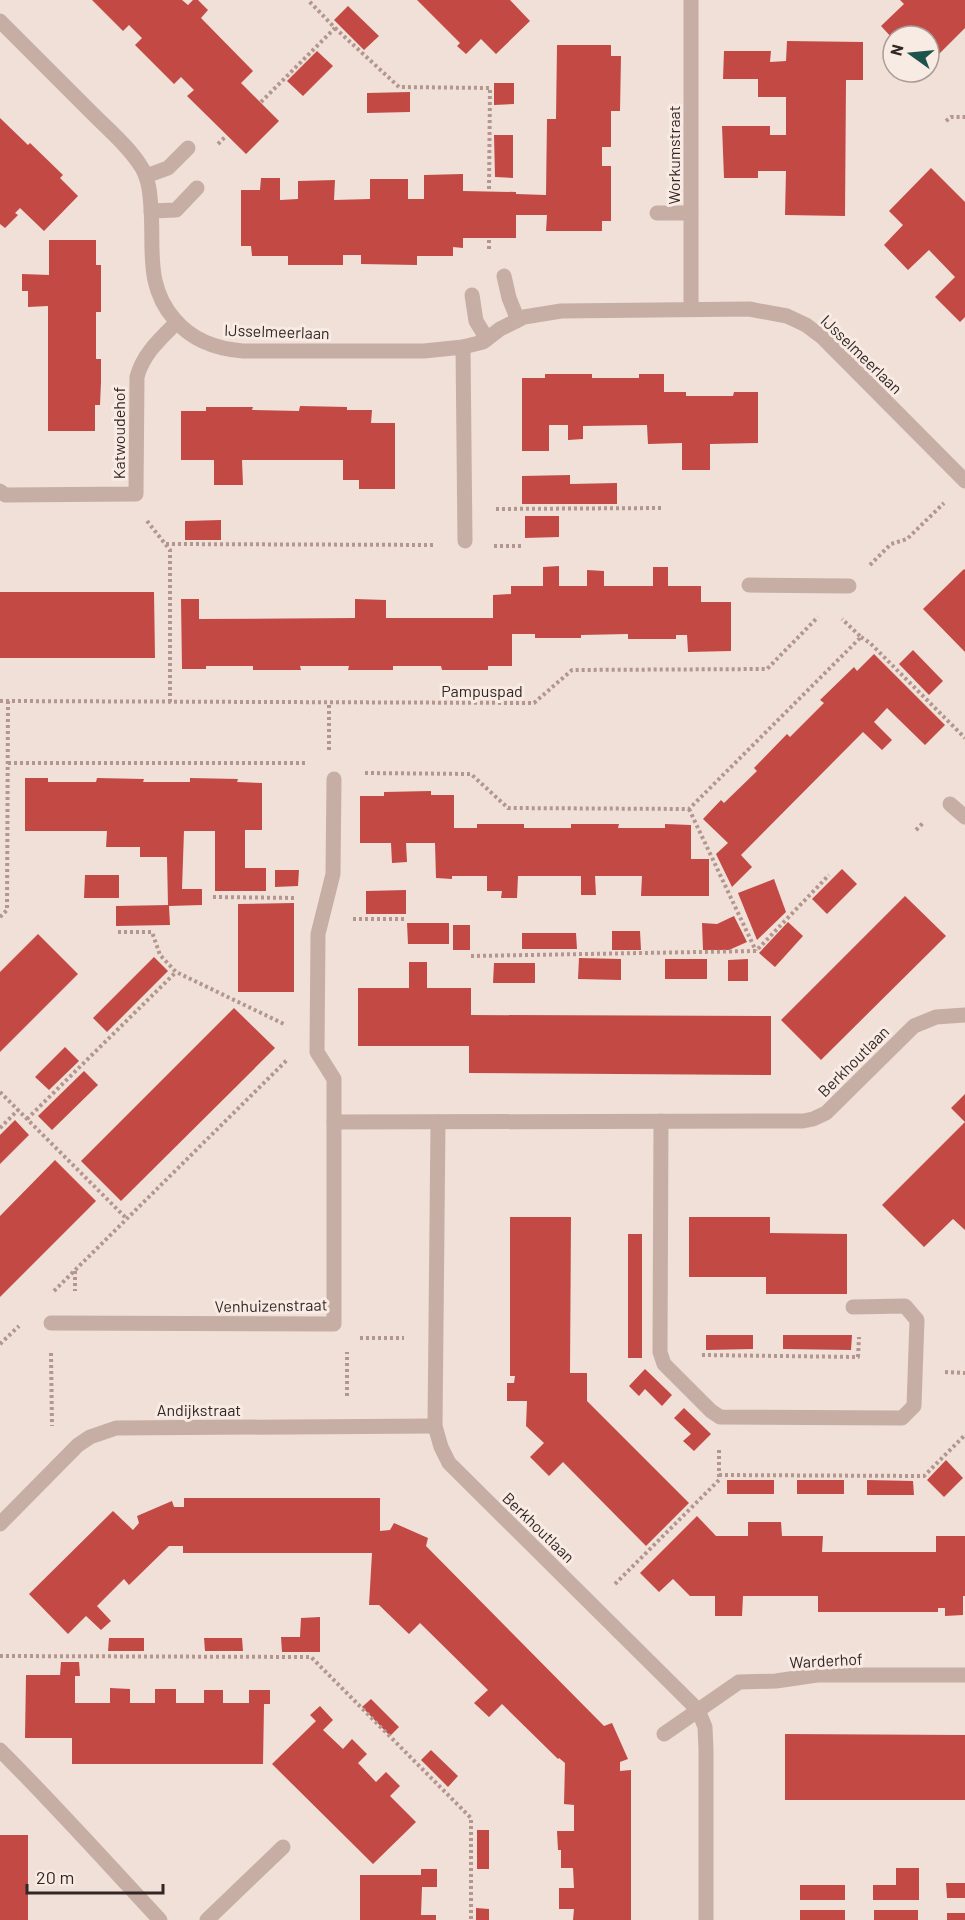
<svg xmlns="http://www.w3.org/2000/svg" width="965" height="1920" viewBox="0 0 965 1920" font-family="Barlow,sans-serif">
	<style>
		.building { fill: #c24944 }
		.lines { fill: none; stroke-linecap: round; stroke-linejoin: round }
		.path { stroke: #b3978f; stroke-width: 4; stroke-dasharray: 3 3; stroke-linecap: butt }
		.minor { stroke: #c7aea5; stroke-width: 15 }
		.labels { text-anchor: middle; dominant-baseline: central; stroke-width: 6; stroke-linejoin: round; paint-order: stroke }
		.street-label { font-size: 16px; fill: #332726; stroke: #f8ebe4 }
	</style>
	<rect width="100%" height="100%" fill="#f0e0d8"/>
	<g class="building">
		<polygon points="92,0 182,0 188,5 193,0 198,0 208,10 201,18 253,71 241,83 279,121 246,154 187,96 194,90 181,77 174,84 135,45 142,38 129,25 123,31"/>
		<polygon points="417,0 510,0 530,21 496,54 481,39 466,54 457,46 460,43"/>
		<polygon points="900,0 965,0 965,28 932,61 929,58 929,36 893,36 893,39 881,26 904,4"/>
		<polygon points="348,6 379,36 364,50 334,20"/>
		<polygon points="787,41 863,42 863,80 846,80 845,216 785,215 786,171 758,171 758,178 724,178 722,126 770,126 770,135 786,135 786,97 758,97 758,79 723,79 724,51 771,51 770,62 786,61"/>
		<polygon points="557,45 611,45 611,56 621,56 620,111 611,111 611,147 602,147 602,166 611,166 611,221 602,221 602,231 546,231 547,215 516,215 516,238 463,238 463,248 453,247 453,256 417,256 417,265 361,264 361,255 343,255 343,265 288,265 288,256 252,256 251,246 241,246 241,190 260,190 261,178 280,178 280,200 298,199 298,181 335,180 334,200 370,199 370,179 408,179 408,199 424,199 424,175 463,174 463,191 516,192 516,194 546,195 547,119 556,119"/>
		<polygon points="317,51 333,66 303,96 287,81"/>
		<polygon points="494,83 514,83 514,104 494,105"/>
		<polygon points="410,92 410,112 367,113 367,93"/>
		<polygon points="0,118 28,145 30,143 63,175 60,178 78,196 44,231 20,208 15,213 18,215 5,228 0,224"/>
		<polygon points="494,135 513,135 513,178 495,177"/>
		<polygon points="931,168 965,202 965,317 960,322 935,297 955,277 929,250 908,270 884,245 903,225 889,211"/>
		<polygon points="49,240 96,240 96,265 101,265 101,312 96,312 96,359 101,359 101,382 100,405 95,405 95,431 48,431 48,306 28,307 28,291 22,291 22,274 49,275"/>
		<polygon points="545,374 592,374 592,378 639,378 639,374 664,374 664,392 686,392 686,396 733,396 734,392 758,392 758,443 710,444 710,470 682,470 682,443 648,444 647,425 583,426 583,439 568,440 568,425 549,425 549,451 522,451 522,378 545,378"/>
		<polygon points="300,406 347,407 347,410 372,410 371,423 395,423 395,489 359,489 359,480 343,480 343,460 242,460 243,485 214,485 214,460 181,460 181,411 206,411 206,407 253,407 252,410 299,411"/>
		<polygon points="570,475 570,484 617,483 617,504 522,504 522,476"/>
		<polygon points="525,516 559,516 559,537 525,538"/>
		<polygon points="221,520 221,540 185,540 185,521"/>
		<polygon points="559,566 559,586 587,586 587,570 604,571 604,586 653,586 653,567 668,567 668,586 701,586 701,602 731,602 731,651 688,652 687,635 676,635 676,639 628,639 628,634 581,635 581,638 535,638 535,634 512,634 512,666 488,666 488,670 442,670 441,666 393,666 393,670 348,670 349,666 300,666 301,670 253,670 253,666 206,666 206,669 182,669 181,599 199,599 199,619 355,618 355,599 386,600 386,618 493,618 493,595 511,594 511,586 543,586 543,567"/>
		<polygon points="964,569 965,570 965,652 923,609"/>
		<polygon points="0,592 154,592 155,658 0,658"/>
		<polygon points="913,650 943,681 929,695 899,664"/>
		<polygon points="874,654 945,725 925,745 887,708 874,722 892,740 882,750 863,732 741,855 752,867 732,887 716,854 728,843 703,819 721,800 724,803 757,771 754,768 787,734 790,737 824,703 820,700 854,667 857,671"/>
		<polygon points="25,778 48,778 48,782 96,782 97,778 144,779 143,782 190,782 190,778 238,779 237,782 262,783 262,830 245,830 245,868 266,868 266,891 215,891 215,831 184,831 182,889 202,889 202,905 169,906 170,925 116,926 116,906 168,905 167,857 140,857 140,847 106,847 107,831 25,831"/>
		<polygon points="431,791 431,795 454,795 454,828 477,828 477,824 524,824 524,828 571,828 571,824 619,824 618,828 665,828 665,824 691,825 691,859 709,859 709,896 641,896 642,876 595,876 596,895 581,895 581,876 518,876 517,898 501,898 502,891 487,891 487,876 452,876 452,879 436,878 435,843 406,843 407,862 392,863 391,843 360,843 360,796 384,796 384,792"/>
		<polygon points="842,869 857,884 827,914 812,899"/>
		<polygon points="275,870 299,870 298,886 275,887"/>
		<polygon points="85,875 119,875 119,898 84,898"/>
		<polygon points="774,879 786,912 757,940 738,893"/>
		<polygon points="406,890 406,914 366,914 366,891"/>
		<polygon points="905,896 946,936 821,1060 781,1020"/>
		<polygon points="294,903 294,992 238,992 238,904"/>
		<polygon points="734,916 747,942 729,950 703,950 702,923 717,924"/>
		<polygon points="788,922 803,936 775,967 759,953"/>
		<polygon points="407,923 449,923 449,944 408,944"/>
		<rect x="453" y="925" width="17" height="25"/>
		<polygon points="612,931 640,931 641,950 612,950"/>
		<polygon points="522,933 576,933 577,949 522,949"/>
		<polygon points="38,934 78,974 0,1052 0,972"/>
		<polygon points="154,957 168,971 107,1032 93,1018"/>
		<polygon points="579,958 621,959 621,980 578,979"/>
		<rect x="665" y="959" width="42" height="20"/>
		<polygon points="748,959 748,981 728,981 728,960"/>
		<polygon points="409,962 427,962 427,988 471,988 471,1015 771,1016 771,1075 469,1073 469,1046 358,1046 358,988 409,988"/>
		<polygon points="494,963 535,963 535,983 493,983"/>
		<polygon points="234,1008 275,1048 121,1201 81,1161"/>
		<polygon points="65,1047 79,1061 49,1090 35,1077"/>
		<polygon points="84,1071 98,1085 52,1130 38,1116"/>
		<polygon points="965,1094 965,1230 953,1219 924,1247 882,1205 965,1122 951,1108"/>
		<polygon points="15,1120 29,1135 0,1164 0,1135"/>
		<polygon points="55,1160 96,1201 0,1297 0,1216"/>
		<polygon points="510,1217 571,1217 570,1373 587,1373 587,1401 689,1503 646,1546 563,1462 549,1476 530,1457 544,1443 526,1426 527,1401 507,1401 507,1383 514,1383 515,1376 510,1376"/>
		<polygon points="689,1217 770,1217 770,1233 847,1234 847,1294 766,1294 766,1277 689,1277"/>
		<rect x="628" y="1234" width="14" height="124"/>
		<polygon points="706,1335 753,1335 753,1349 706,1350"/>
		<polygon points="783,1335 852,1335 851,1350 783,1349"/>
		<polygon points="645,1369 672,1395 662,1406 645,1389 639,1396 629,1386"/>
		<polygon points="684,1408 711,1434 694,1451 683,1441 691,1434 674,1418"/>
		<polygon points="946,1460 963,1478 944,1497 927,1480"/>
		<rect x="727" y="1480" width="47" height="14"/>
		<rect x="797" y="1480" width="47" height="14"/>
		<polygon points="867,1480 913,1481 914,1495 867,1495"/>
		<polygon points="184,1498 380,1498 380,1531 390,1530 394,1523 428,1538 426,1546 604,1726 612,1723 628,1759 620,1762 620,1771 631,1770 631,1920 573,1920 574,1909 559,1909 559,1888 574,1888 573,1868 561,1868 561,1850 558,1850 557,1831 574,1831 574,1805 564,1804 565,1763 559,1758 558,1759 502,1704 489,1717 474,1703 488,1690 420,1623 409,1634 379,1605 369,1605 372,1553 183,1553 183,1546 169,1546 129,1585 124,1579 97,1606 111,1621 101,1630 86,1616 68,1634 29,1594 113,1511 133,1530 139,1523 137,1516 172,1501 174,1507 184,1507"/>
		<polygon points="697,1516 716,1536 748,1536 748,1522 781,1522 782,1536 823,1536 822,1552 936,1552 936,1536 965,1536 965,1596 963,1596 963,1615 945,1616 945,1608 938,1608 938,1612 818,1612 818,1596 743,1596 742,1616 715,1616 715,1596 690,1596 673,1579 659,1592 640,1573"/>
		<polygon points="320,1617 320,1652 282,1652 281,1637 300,1637 301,1618"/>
		<polygon points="109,1638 144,1638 144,1651 108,1651"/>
		<polygon points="204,1638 242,1638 243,1651 205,1651"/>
		<polygon points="61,1662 79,1662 80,1676 75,1676 75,1703 110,1703 110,1688 130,1689 130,1703 155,1703 155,1689 176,1689 176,1703 204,1703 204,1690 223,1690 223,1703 249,1703 249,1690 270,1690 270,1704 264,1704 263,1764 72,1764 72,1738 25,1738 26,1675 60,1675"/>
		<polygon points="371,1699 399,1727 390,1736 362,1707"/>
		<polygon points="320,1706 333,1720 323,1730 343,1749 352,1739 367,1754 358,1763 376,1782 386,1772 400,1786 390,1796 416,1822 373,1864 272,1764 316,1721 310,1715"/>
		<polygon points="785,1734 965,1735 965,1800 785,1800"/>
		<polygon points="431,1750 458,1776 448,1787 421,1760"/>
		<rect x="477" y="1830" width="12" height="39"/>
		<rect x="0" y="1835" width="28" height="85"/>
		<polygon points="896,1868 919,1868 919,1900 873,1900 873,1885 896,1885"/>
		<polygon points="421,1869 437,1869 437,1887 422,1887 421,1915 436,1915 436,1920 360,1920 360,1875 421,1875"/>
		<polygon points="946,1883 965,1883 965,1898 947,1898"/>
		<rect x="800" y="1885" width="45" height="15"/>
		<polygon points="476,1908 489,1909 489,1920 476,1920"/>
		<rect x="800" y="1910" width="45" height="10"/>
		<rect x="874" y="1910" width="44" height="10"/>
		<rect x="947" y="1913" width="18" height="7"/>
	</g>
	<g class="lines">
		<g class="path">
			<polyline points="335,28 399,87 490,88 489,191"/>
			<polyline points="261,102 335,28 308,0"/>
			<polyline points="946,121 951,117 965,117"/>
			<polyline points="218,144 226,136"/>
			<polyline points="489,249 489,238"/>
			<polyline points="496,509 661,508"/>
			<polyline points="147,521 170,550 170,702"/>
			<polyline points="166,544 436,545"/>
			<polyline points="494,546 521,546"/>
			<polyline points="870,565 891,544 907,539 944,503"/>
			<polyline points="861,637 870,643 965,738"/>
			<polyline points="0,701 534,703 572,670 767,669 818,617"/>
			<polyline points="329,750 329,703"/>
			<polyline points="8,763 307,763"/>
			<polyline points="365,773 471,774 508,808 689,809 861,637 842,619"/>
			<polyline points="689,809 756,951"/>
			<polyline points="916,830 924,822"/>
			<polyline points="213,897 296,898"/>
			<polyline points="0,917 7,910 8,701"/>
			<polyline points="353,919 407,919"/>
			<polyline points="118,932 152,932 160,955 176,972 286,1025"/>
			<polyline points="471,956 756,951 829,875"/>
			<polyline points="0,1092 127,1219"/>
			<polyline points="27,1119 176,972"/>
			<polyline points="0,1128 18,1110"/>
			<polyline points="75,1271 75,1291"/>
			<polyline points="54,1291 287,1060"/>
			<polyline points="360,1338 404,1338"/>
			<polyline points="0,1344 19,1326"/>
			<polyline points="51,1353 52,1426"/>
			<polyline points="702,1355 858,1357 859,1337"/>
			<polyline points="945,1372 965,1373"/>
			<polyline points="347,1396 347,1352"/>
			<polyline points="719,1475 924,1476 965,1435"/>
			<polyline points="615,1584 719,1480 719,1448"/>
			<polyline points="0,1656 311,1657 471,1818 471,1920"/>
		</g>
		<g class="minor">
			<polyline points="691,0 691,309"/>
			<path d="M 0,21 C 31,52 62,83 93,114 C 110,131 130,148 142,168 C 149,180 150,194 151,208 C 154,250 145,286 175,320 C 193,341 216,349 243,351 L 424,351 L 463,347 L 483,342 L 500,329 L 524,317 L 561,311 L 749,309 L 787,316 L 806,325 L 822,337 L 965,481"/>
			<polyline points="146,176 168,168 188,148"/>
			<polyline points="151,211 176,210 197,188"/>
			<polyline points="657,213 691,213"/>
			<polyline points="504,276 509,298 518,320"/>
			<polyline points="472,295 476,321 487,339"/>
			<polyline points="463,347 465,541"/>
			<path d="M 0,491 L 5,495 L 136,494 L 137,377 C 143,354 160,339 177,322"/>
			<polyline points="749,585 849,586"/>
			<polyline points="950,804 965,817"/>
			<polyline points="661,1121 660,1352 664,1364 711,1411 720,1417 902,1418 914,1406 917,1320 905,1306 853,1307"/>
			<polyline points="334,1122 803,1121 813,1119 826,1113 914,1026 936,1017 965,1015"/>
			<polyline points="438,1122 435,1426 441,1447 449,1463 698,1710 705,1727 706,1750 706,1920"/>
			<polyline points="51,1323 334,1324 334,1079 317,1052 318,934 333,874 334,779"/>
			<polyline points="0,1524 78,1445 90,1437 116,1428 435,1426"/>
			<polyline points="664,1734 739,1682 776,1681 817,1675 965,1675"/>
			<path d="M 0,1750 C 55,1805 107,1863 160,1920"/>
			<polyline points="207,1920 283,1847"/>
		</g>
	</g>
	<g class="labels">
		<g class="street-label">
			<text transform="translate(673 155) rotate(-90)">Workumstraat</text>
			<text transform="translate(277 331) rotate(2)">IJsselmeerlaan</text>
			<text transform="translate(862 354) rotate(44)">IJsselmeerlaan</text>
			<text transform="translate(118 433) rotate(-90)">Katwoudehof</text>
			<text x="482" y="690">Pampuspad</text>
			<text transform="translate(853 1061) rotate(-45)">Berkhoutlaan</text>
			<text transform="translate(271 1305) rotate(-1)">Venhuizenstraat</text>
			<text x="199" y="1409">Andijkstraat</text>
			<text transform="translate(539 1527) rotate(44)">Berkhoutlaan</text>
			<text transform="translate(826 1660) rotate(-3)">Warderhof</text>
		</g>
	</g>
	<g transform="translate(911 54) rotate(285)"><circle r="28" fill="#f8ebe4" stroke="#a99d98" stroke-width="1.5"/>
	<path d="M0-4.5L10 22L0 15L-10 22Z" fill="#1d534b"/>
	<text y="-9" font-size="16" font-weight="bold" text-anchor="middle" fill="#332726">N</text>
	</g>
	<path d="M27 1884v9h136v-9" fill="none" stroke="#332726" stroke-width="3"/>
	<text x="36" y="1884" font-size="18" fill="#332726" stroke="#f8ebe4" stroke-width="4.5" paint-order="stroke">20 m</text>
</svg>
